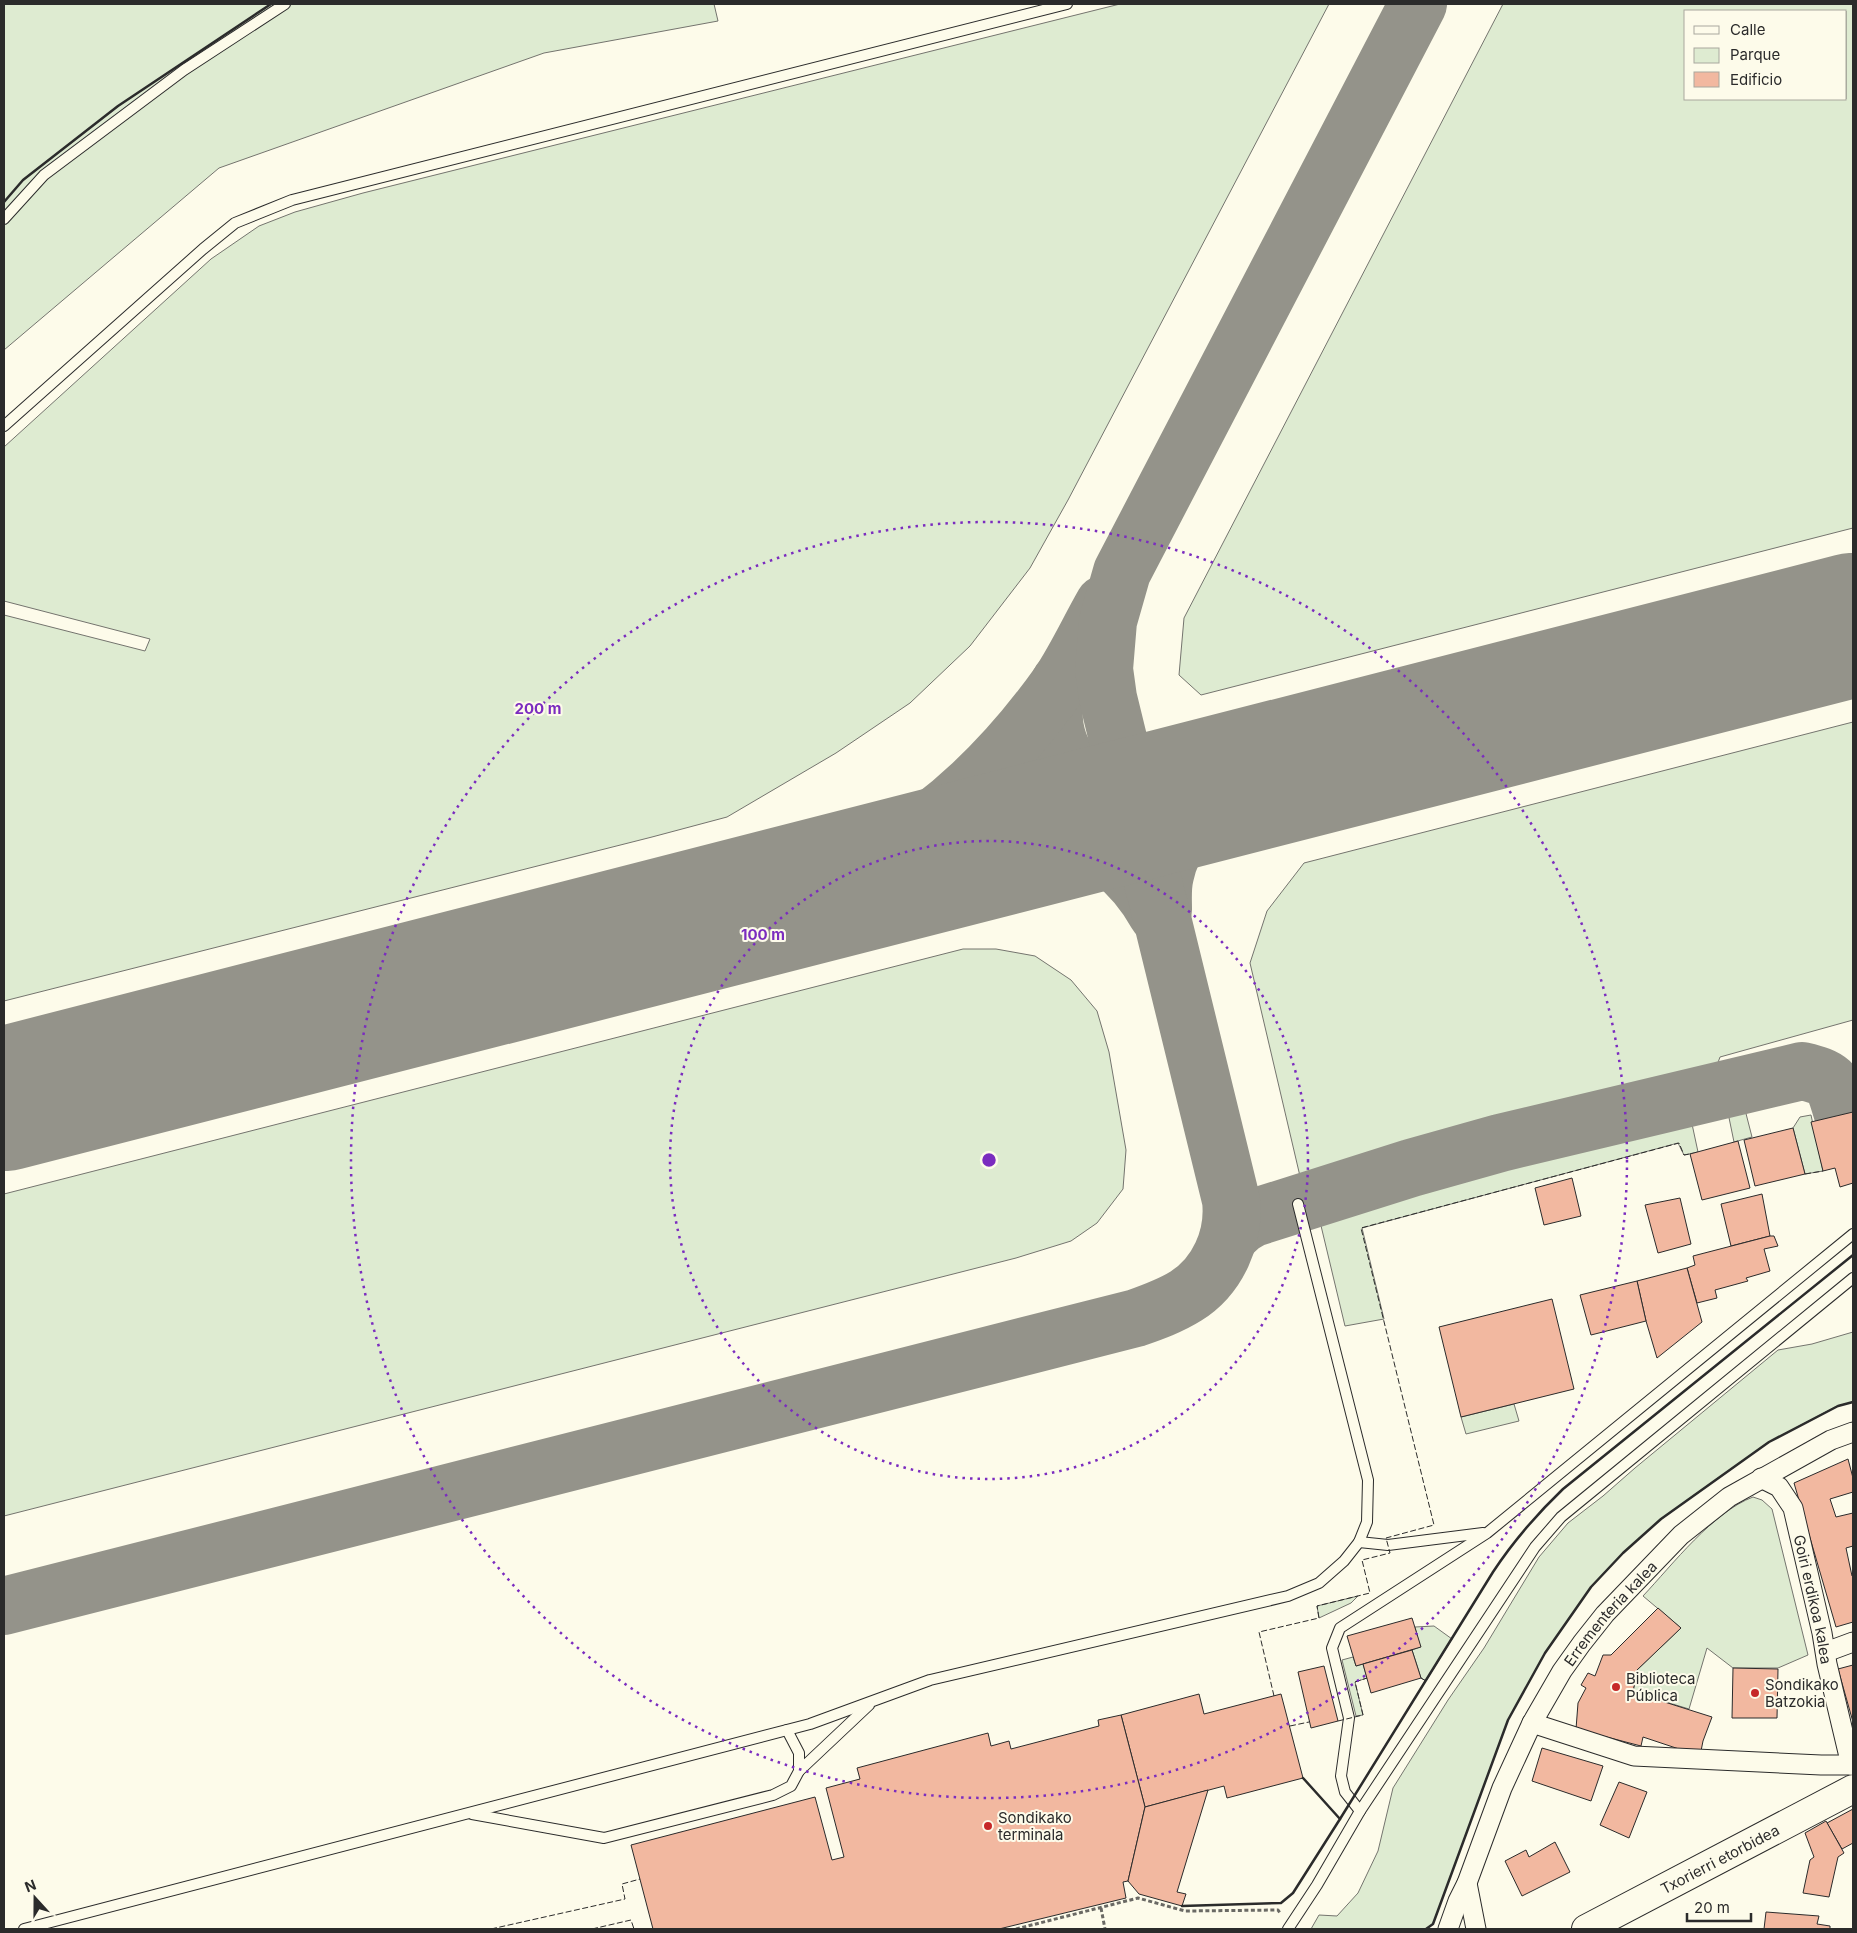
<svg xmlns="http://www.w3.org/2000/svg" width="1857" height="1933" viewBox="0 0 1857 1933" font-family="Inter,sans-serif">
	<style>
		.green { fill: #deebd1; stroke: #74746e; fill-rule: evenodd }
		.lines { fill: none; stroke-linecap: round; stroke-linejoin: round }
		.taxiway { stroke: #94938a; stroke-width: 58 }
		.runway { stroke: #94938a; stroke-width: 144 }
		.building { fill: #f2b8a0; stroke: #2b2b2b }
		.lane-casing { stroke: #2b2b2b; stroke-width: 12 }
		.street-casing { stroke: #2b2b2b; stroke-width: 21 }
		.secondary-casing { stroke: #2b2b2b; stroke-width: 30 }
		.path { stroke: #6a6964; stroke-width: 3; stroke-dasharray: 4 2.5; stroke-linecap: butt }
		.lane { stroke: #fdfbea; stroke-width: 10 }
		.street { stroke: #fdfbea; stroke-width: 19 }
		.secondary { stroke: #fdfbea; stroke-width: 28 }
		.fence { stroke: #2b2b2b; stroke-width: 1; stroke-dasharray: 6 2.5; stroke-linecap: butt }
		.wall { stroke: #2b2b2b; stroke-width: 2.5 }
		.ring { fill: none; stroke: #7b2cbf; stroke-width: 2.5; stroke-dasharray: 2.5 5 }
		.poi-dot { fill: #c62828; stroke: #fdfbea; stroke-width: 2 }
		.labels { text-anchor: middle; dominant-baseline: central; stroke-width: 4; stroke-linejoin: round; paint-order: stroke }
		.street-label { font-size: 15px; fill: #2b2b2b; stroke: #fdfbea }
		.poi-label { font-size: 15px; fill: #2b2b2b; stroke: #fdfbea; text-anchor: start }
		.centre { fill: #7b2cbf; stroke: #fdfbea; stroke-width: 2.5 }
		.ring-label { font-size: 15px; text-anchor: middle; font-weight: bold; fill: #7b2cbf; stroke: #fdfbea; stroke-width: 4; stroke-linejoin: round; paint-order: stroke }
	</style>
	<rect width="100%" height="100%" fill="#fdfbea"/>
	<g class="green">
		<polygon points="4,4 714,4 718,21 544,53 219,168 4,350"/>
		<polygon points="1120,4 1329,4 1068,500 1030,568 970,646 910,703 836,753 727,817 652,837 4,1001 4,615 145,651 150,639 4,601 4,447 211,259 259,226 295,212 363,193"/>
		<path d="M 1503,4 L 1853,4 L 1853,528 L 1201,695 L 1179,675 L 1184,618 ZM 1686,11 L 1846,11 L 1846,99 L 1686,99 Z"/>
		<polygon points="1853,722 1853,1020 1720,1057 1712,1079 1489,1135 1303,1189 1250,963 1267,911 1304,863"/>
		<polygon points="963,949 996,949 1035,956 1071,980 1097,1011 1109,1052 1126,1150 1123,1189 1097,1223 1071,1241 1016,1258 4,1516 4,1194"/>
		<polygon points="1742,1098 1752,1137 1734,1142 1727,1108 1729,1102"/>
		<polygon points="1689,1110 1698,1152 1684,1155 1678,1143 1362,1228 1384,1319 1345,1326 1317,1209 1502,1154"/>
		<polygon points="1811,1115 1823,1171 1805,1174 1793,1128 1800,1117"/>
		<polygon points="1853,1332 1853,1402 1837,1406 1769,1442 1661,1519 1623,1553 1591,1587 1545,1653 1508,1720 1433,1924 1426,1929 1311,1929 1319,1915 1337,1916 1358,1893 1378,1851 1393,1788 1448,1700 1484,1648 1539,1557 1568,1523 1603,1496 1635,1468 1778,1350 1812,1344"/>
		<polygon points="1514,1404 1519,1421 1466,1434 1461,1417"/>
		<path d="M 1753,1497 L 1762,1500 L 1772,1509 L 1808,1655 L 1778,1668 L 1733,1668 L 1707,1648 L 1689,1709 L 1633,1692 L 1637,1670 L 1681,1628 L 1643,1596 C 1673,1564 1713,1512 1753,1497 Z"/>
		<polygon points="1358,1596 1351,1603 1319,1618 1317,1606"/>
		<polygon points="1434,1626 1452,1639 1426,1681 1421,1678 1412,1650 1420,1647 1415,1627"/>
		<polygon points="1353,1657 1356,1666 1363,1664 1367,1678 1355,1682 1363,1715 1356,1716 1342,1660"/>
	</g>
	<g class="lines">
		<g class="taxiway">
			<path d="M 1060,682 C 1058,690 1055,697 1054,705 C 1050,755 1085,792 1132,802 C 1141,803 1150,803 1159,803"/>
			<path d="M 1001,844 C 1016,841 1031,837 1046,836 C 1093,833 1136,876 1157,914"/>
			<path d="M 752,907 C 796,891 841,876 882,852 C 953,811 1012,750 1059,684 C 1076,659 1089,630 1104,604"/>
			<path d="M 1163,910 C 1163,898 1162,886 1165,875 C 1171,844 1197,808 1224,792 C 1233,786 1243,783 1253,779"/>
			<path d="M 1229,1236 L 1241,1225 L 1253,1218 L 1411,1168 L 1500,1143 L 1802,1071 C 1836,1079 1833,1083 1843,1114"/>
			<path d="M 4,1606 L 1136,1318 C 1153,1312 1170,1306 1186,1296 C 1218,1276 1235,1237 1231,1200 L 1108,698 L 1104,669 L 1108,621 L 1122,572 L 1418,4"/>
		</g>
		<polyline class="runway" points="4,1099 1853,625"/>
	</g>
	<g class="building">
		<polygon points="1853,1112 1853,1183 1840,1187 1835,1168 1823,1171 1811,1122"/>
		<polygon points="1793,1128 1805,1174 1755,1186 1744,1140"/>
		<polygon points="1738,1141 1750,1188 1702,1200 1690,1154"/>
		<polygon points="1572,1178 1581,1216 1544,1225 1535,1188"/>
		<polygon points="1762,1194 1770,1236 1731,1246 1721,1204"/>
		<polygon points="1680,1198 1691,1244 1658,1253 1645,1205"/>
		<polygon points="1770,1236 1774,1236 1778,1246 1764,1249 1770,1271 1746,1278 1748,1281 1715,1290 1717,1298 1697,1303 1687,1268 1695,1265 1693,1256"/>
		<polygon points="1687,1268 1702,1322 1657,1358 1646,1321 1637,1281"/>
		<polygon points="1637,1281 1646,1321 1591,1335 1580,1295"/>
		<polygon points="1552,1299 1574,1389 1461,1417 1439,1327"/>
		<polygon points="1848,1459 1853,1478 1853,1492 1830,1499 1836,1517 1853,1513 1853,1546 1846,1548 1852,1576 1853,1575 1853,1622 1836,1627 1794,1483"/>
		<polygon points="1658,1608 1681,1628 1637,1670 1633,1692 1712,1717 1703,1741 1700,1756 1643,1737 1641,1746 1576,1729 1578,1703 1586,1688 1581,1685 1588,1673 1595,1676 1603,1655 1611,1655"/>
		<polygon points="1412,1618 1421,1647 1356,1666 1347,1636"/>
		<polygon points="1412,1650 1421,1678 1371,1693 1363,1664"/>
		<polygon points="1853,1665 1853,1722 1838,1669"/>
		<polygon points="1324,1666 1338,1721 1311,1728 1298,1672"/>
		<polygon points="1733,1668 1778,1669 1777,1718 1732,1718"/>
		<polygon points="1199,1694 1204,1714 1281,1694 1303,1778 1227,1798 1224,1786 1145,1807 1121,1715"/>
		<polygon points="1121,1715 1145,1807 1128,1881 1123,1882 1126,1898 999,1929 653,1929 631,1845 815,1797 832,1860 844,1857 826,1788 860,1779 857,1768 988,1733 991,1746 1009,1741 1011,1749 1099,1726 1098,1720"/>
		<polygon points="1542,1748 1603,1766 1591,1801 1532,1781"/>
		<polygon points="1619,1782 1647,1792 1629,1838 1600,1825"/>
		<polygon points="1208,1790 1177,1892 1186,1894 1182,1906 1139,1894 1128,1881 1145,1807"/>
		<polygon points="1853,1809 1853,1843 1842,1849 1827,1823"/>
		<polygon points="1826,1821 1844,1853 1838,1857 1829,1897 1803,1893 1810,1860 1814,1857 1805,1833"/>
		<polygon points="1555,1842 1570,1872 1522,1896 1505,1861 1526,1850 1529,1857"/>
		<polygon points="1766,1912 1819,1916 1817,1924 1830,1926 1830,1929 1764,1929"/>
	</g>
	<g class="lines">
		<defs>
			<g id="lane">
				<polyline points="4,219 44,175 184,70 285,4"/>
				<polyline points="4,426 203,249 235,223 292,200 1067,4"/>
				<polyline points="1359,1542 1388,1545 1483,1533"/>
				<polyline points="799,1771 869,1705"/>
				<polyline points="1360,1811 1345,1792 1341,1776 1349,1718 1332,1648 1340,1628 1487,1533 1853,1234"/>
				<polyline points="472,1814 604,1838 773,1795 791,1786 799,1771 799,1753 787,1730"/>
				<polyline points="24,1929 810,1724 930,1680 1288,1596 1319,1583 1344,1561 1359,1542 1367,1522 1368,1480 1298,1204"/>
				<polyline points="1288,1929 1317,1885 1360,1811 1535,1547 1561,1517 1853,1278"/>
			</g>
			<g id="street">
				<path id="s1" d="M 1761,1478 L 1779,1487 L 1793,1508 L 1822,1633 L 1827,1664 L 1851,1765"/>
				<polyline points="1826,1652 1853,1642"/>
				<polyline points="1532,1723 1634,1756 1821,1765 1853,1765"/>
				<polyline points="1467,1883 1476,1929"/>
				<path id="s2" d="M 1448,1929 L 1458,1901 L 1467,1883 L 1502,1788 L 1532,1723 L 1562,1671 L 1582,1643 L 1605,1614 L 1681,1535 L 1729,1497 L 1831,1440 L 1853,1432"/>
			</g>
			<g id="secondary">
				<path id="s3" d="M 1586,1929 L 1853,1789"/>
			</g>
		</defs>
		<use href="#lane" class="lane-casing"/>
		<use href="#street" class="street-casing"/>
		<use href="#secondary" class="secondary-casing"/>
		<g class="path">
			<polyline points="1101,1908 1105,1929"/>
			<polyline points="1016,1929 1138,1898 1185,1911 1278,1910 1280,1913"/>
		</g>
		<use href="#lane" class="lane"/>
		<use href="#street" class="street"/>
		<use href="#secondary" class="secondary"/>
		<g class="fence">
			<polyline points="1805,1174 1823,1171"/>
			<polyline points="1421,1678 1426,1681"/>
			<polyline points="1274,1696 1259,1632 1319,1618 1317,1606 1370,1593 1362,1560 1390,1553 1386,1538 1434,1525 1361,1228 1679,1143 1684,1155 1690,1154"/>
			<polyline points="1338,1721 1363,1715 1355,1682 1367,1678"/>
			<polyline points="1290,1726 1309,1722"/>
			<polyline points="491,1929 625,1899 622,1884 640,1879"/>
			<polyline points="592,1929 631,1920 634,1929"/>
		</g>
		<g class="wall">
			<polyline points="4,202 23,180 118,106 271,4"/>
			<path d="M 1340,1819 L 1493,1572 C 1514,1540 1535,1516 1563,1489 L 1853,1255"/>
			<polyline points="1182,1906 1281,1903 1293,1893 1340,1819 1303,1778"/>
			<polyline points="1426,1929 1433,1924 1508,1720 1545,1653 1591,1587 1623,1553 1661,1519 1769,1442 1838,1406 1853,1402"/>
		</g>
	</g>
	<g class="ring">
		<circle cx="989" cy="1160" r="319"/>
		<circle cx="989" cy="1160" r="638"/>
	</g>
	<g class="poi-dot">
		<circle cx="1616" cy="1687" r="5"/>
		<circle cx="1755" cy="1693" r="5"/>
		<circle cx="988" cy="1826" r="5"/>
	</g>
	<g class="labels">
		<g class="street-label">
			<text stroke="none"><textPath href="#s1" startOffset="139">Goiri erdikoa kalea</textPath></text>
			<text stroke="none"><textPath href="#s2" startOffset="358">Errementeria kalea</textPath></text>
			<text stroke="none"><textPath href="#s3" startOffset="151">Txorierri etorbidea</textPath></text>
		</g>
		<g class="poi-label">
			<text x="1626" y="1678">Biblioteca<tspan x="1626" dy="17">Pública</tspan></text>
			<text x="1765" y="1684">Sondikako<tspan x="1765" dy="17">Batzokia</tspan></text>
			<text x="998" y="1817">Sondikako<tspan x="998" dy="17">terminala</tspan></text>
		</g>
	</g>
	<circle cx="989" cy="1160" r="8" class="centre"/>
	<g class="ring-label">
		<text x="538" y="714">200 m</text>
		<text x="763" y="940">100 m</text>
	</g>
	<rect width="1857" height="1933" fill="none" stroke="#2b2b2b" stroke-width="10"/>
	<rect x="1684" y="10" width="162" height="90" fill="#fdfbea" stroke="#a9a89e"/>
	<rect x="1694" y="26" width="25" height="8" fill="#fdfbea" stroke="#a9a89e"/>
	<text x="1730" y="35" font-size="15" fill="#2b2b2b">Calle</text>
	<rect x="1694" y="48" width="25" height="15" fill="#deebd1" stroke="#a9a89e"/>
	<text x="1730" y="60" font-size="15" fill="#2b2b2b">Parque</text>
	<rect x="1694" y="72" width="25" height="15" fill="#f2b8a0" stroke="#a9a89e"/>
	<text x="1730" y="85" font-size="15" fill="#2b2b2b">Edificio</text>
	<g transform="translate(35 1898) rotate(339)" stroke="#fdfbea" stroke-width="4" paint-order="stroke">
	<path d="M0-4L9 19L0 12L-9 19Z" fill="#2b2b2b"/>
	<text y="-8" font-size="14" font-weight="bold" text-anchor="middle" fill="#2b2b2b">N</text>
	</g>
	<path d="M1687 1913v8h64v-8" fill="none" stroke="#2b2b2b" stroke-width="2.5"/>
	<text x="1694" y="1913" font-size="15" fill="#2b2b2b" stroke="#fdfbea" stroke-width="4" paint-order="stroke">20 m</text>
</svg>
